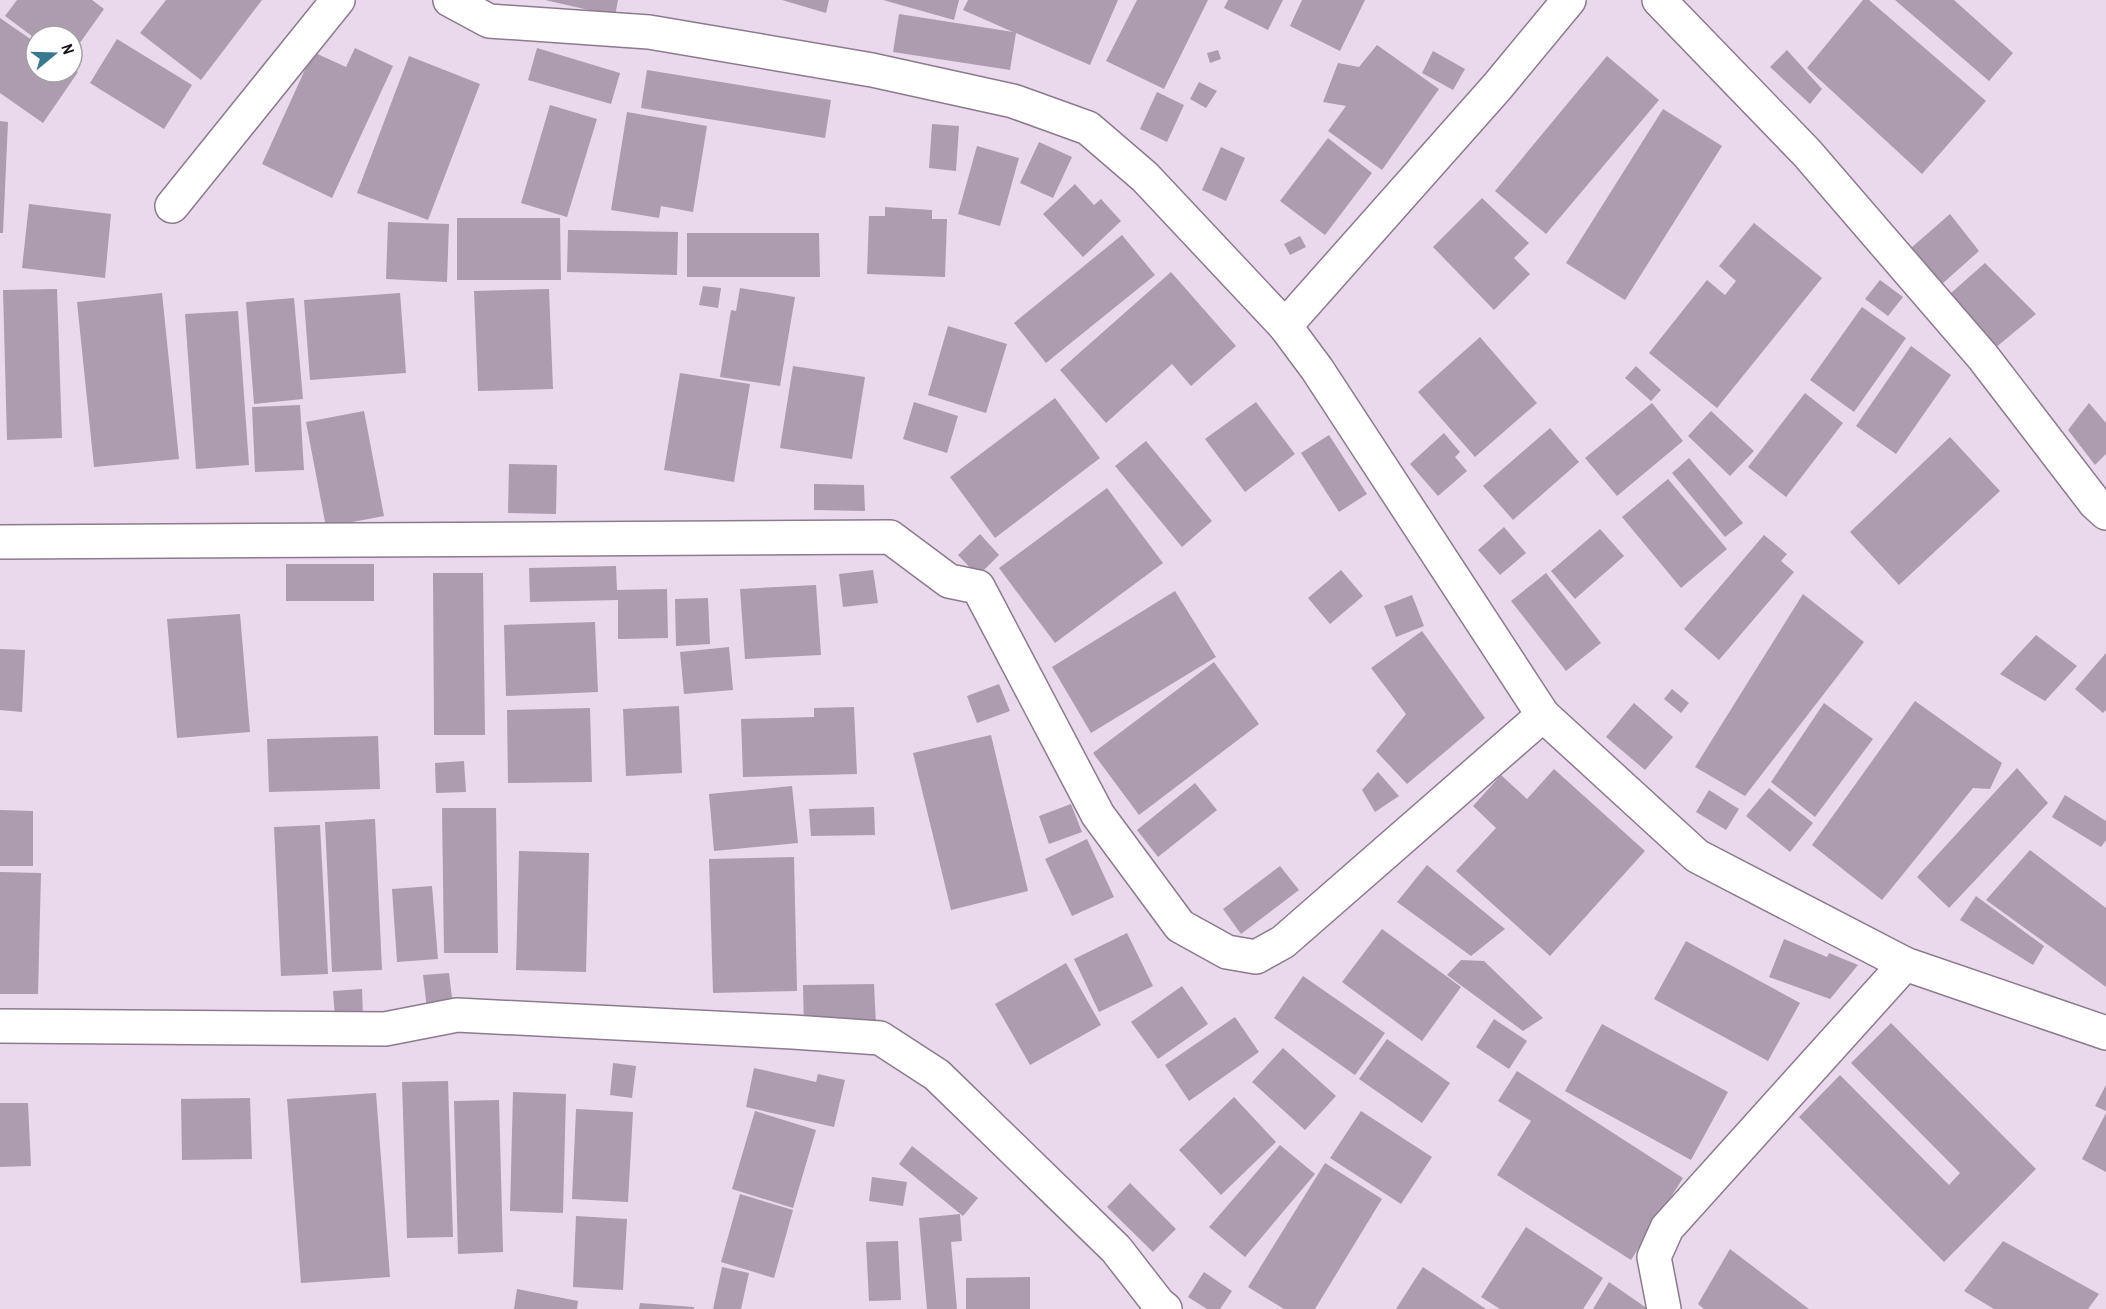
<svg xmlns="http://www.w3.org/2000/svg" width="2106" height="1309" viewBox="0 0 2106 1309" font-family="'Archivo Narrow',sans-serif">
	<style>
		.building { fill: #ad9caf }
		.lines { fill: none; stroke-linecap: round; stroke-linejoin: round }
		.minor-casing { stroke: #8b7b8d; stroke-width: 36 }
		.minor { stroke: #fff; stroke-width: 33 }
	</style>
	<rect width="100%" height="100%" fill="#ead8ec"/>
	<g class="building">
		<polygon points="17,0 92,0 104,9 72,54 72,36 36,36 36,39 5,16"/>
		<polygon points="166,0 262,0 201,80 140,33"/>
		<polygon points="545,0 618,0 615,16"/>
		<polygon points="782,0 829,0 826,13"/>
		<polygon points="883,0 959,0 954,20"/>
		<polygon points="968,0 1118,0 1090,65 1016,33 1010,70 893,52 899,14 1013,32 963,10"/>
		<polygon points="1137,0 1208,0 1164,89 1106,61"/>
		<polygon points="1228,0 1283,0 1268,30 1224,8"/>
		<polygon points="1302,0 1365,0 1340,51 1290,26"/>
		<polygon points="1863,0 1869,0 1986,101 1922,174 1807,68"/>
		<polygon points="1895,0 1954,0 2013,53 1989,81"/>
		<polygon points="0,18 36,43 36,72 72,72 72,68 78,72 43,123 0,93"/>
		<polygon points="117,39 192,85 164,129 90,83"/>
		<polygon points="1377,45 1439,89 1382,170 1328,131 1346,106 1323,102 1338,63 1359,67"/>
		<polygon points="355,48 393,66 332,198 262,164 313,52 346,67"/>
		<polygon points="537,48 620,73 611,104 528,80"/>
		<polygon points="1218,50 1221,59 1210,63 1207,53"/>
		<polygon points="1787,50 1822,89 1810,104 1770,67"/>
		<polygon points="1433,51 1465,69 1453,90 1422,73"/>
		<polygon points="409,56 480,84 428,220 357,193"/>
		<polygon points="1607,56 1659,100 1546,234 1495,191"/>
		<polygon points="647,70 831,100 825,138 641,108"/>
		<polygon points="1199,82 1217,91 1206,108 1190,99"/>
		<polygon points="1157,92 1184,105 1167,142 1140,129"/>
		<polygon points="550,105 597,119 567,217 521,203"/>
		<polygon points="1663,109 1722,146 1625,300 1566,263"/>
		<polygon points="627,112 707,126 693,212 661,206 659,218 611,210"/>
		<polygon points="0,121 8,122 3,233 0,233"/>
		<polygon points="932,124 959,126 956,171 929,168"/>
		<polygon points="1328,138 1372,173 1325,235 1280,201"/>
		<polygon points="1039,142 1072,157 1053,198 1020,183"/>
		<polygon points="977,146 1019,158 1000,226 958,214"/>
		<polygon points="1221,147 1245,158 1226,201 1202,190"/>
		<polygon points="1075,184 1094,205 1101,199 1121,221 1083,257 1043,214"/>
		<polygon points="1482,198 1529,243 1514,258 1530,274 1494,310 1433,247"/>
		<polygon points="29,204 111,214 105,278 22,268"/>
		<polygon points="885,207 932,210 932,219 947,219 945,277 867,274 869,216 885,216"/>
		<polygon points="1950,214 1979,251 1942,284 1911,248"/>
		<polygon points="457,218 560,218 561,280 457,280"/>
		<polygon points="388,222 449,224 447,282 386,279"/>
		<polygon points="1754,223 1822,278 1717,408 1649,353 1707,280 1725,295 1736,281 1719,266"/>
		<polygon points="568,230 678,232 677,275 567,272"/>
		<polygon points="687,233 819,233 820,277 687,277"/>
		<polygon points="1122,235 1155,275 1046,363 1014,323"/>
		<polygon points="1300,236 1306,247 1290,255 1284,244"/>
		<polygon points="1985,263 2036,314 1995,348 1951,293"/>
		<polygon points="1171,272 1236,346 1191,386 1172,364 1106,423 1060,370"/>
		<polygon points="1880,280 1903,297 1888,316 1865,299"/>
		<polygon points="703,286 721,288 718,308 699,305"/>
		<polygon points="740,288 795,297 780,386 720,377 731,310 736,311"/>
		<polygon points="57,289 62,438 7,440 3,290"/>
		<polygon points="549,289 553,389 478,391 474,291"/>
		<polygon points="162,293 179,459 94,467 77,302"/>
		<polygon points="400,293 406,373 310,380 304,300"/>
		<polygon points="294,298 303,399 254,404 246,302"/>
		<polygon points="1862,307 1906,338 1854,412 1810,380"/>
		<polygon points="238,311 249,465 196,469 185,314"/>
		<polygon points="948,326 1007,344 986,413 928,395"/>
		<polygon points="1480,337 1537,403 1475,457 1418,392"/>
		<polygon points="1911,346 1951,375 1896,454 1856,426"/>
		<polygon points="793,366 865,377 852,459 780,448"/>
		<polygon points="1636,366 1661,390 1651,401 1625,378"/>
		<polygon points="680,373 750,384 734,482 664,470"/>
		<polygon points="1805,393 1843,423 1786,497 1748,467"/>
		<polygon points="1055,398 1100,458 995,538 950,477"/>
		<polygon points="914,402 958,416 947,453 903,439"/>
		<polygon points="1256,402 1295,454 1245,492 1205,439"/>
		<polygon points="1652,403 1683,441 1617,496 1585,458"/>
		<polygon points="2089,403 2106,423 2106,454 2095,465 2068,430"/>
		<polygon points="300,405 304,470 255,472 252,407"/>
		<polygon points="364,411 384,516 326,527 306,422"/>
		<polygon points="1711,411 1754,451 1730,476 1688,436"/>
		<polygon points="1550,428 1579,462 1513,520 1483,486"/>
		<polygon points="1444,433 1460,452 1455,457 1467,471 1438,496 1410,464"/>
		<polygon points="1329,435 1367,494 1339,512 1301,453"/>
		<polygon points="1950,437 2000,491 1899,585 1850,532"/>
		<polygon points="1146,441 1212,521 1182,547 1115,466"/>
		<polygon points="1689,458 1743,523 1725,537 1672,473"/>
		<polygon points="509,464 557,465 556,514 508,513"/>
		<polygon points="1668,479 1727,549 1681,588 1622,517"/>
		<polygon points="814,484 864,485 865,511 814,510"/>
		<polygon points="1107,488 1163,563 1055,643 999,568"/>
		<polygon points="1504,527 1526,553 1500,575 1478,550"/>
		<polygon points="1600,529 1624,556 1575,599 1551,571"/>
		<polygon points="980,534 999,555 978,576 958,555"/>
		<polygon points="1764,535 1787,554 1781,561 1794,572 1719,660 1684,629"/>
		<rect x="286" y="564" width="88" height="37"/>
		<polygon points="616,566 617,590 667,589 668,638 618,639 618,600 530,602 529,568"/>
		<polygon points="873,570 878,603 843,607 839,574"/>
		<polygon points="1341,570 1363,596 1330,624 1308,598"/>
		<polygon points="433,573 483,573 485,735 434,735"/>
		<polygon points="1546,573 1601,643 1566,671 1511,601"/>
		<polygon points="816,585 821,655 745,659 740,589"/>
		<polygon points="1175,591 1216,657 1091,733 1052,667"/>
		<polygon points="1803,594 1864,642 1745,796 1695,767"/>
		<polygon points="1412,595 1424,626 1396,637 1384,606"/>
		<polygon points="708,598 710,644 676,646 675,599"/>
		<polygon points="240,614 250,732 177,738 167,619"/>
		<polygon points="595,622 598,692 506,696 504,625"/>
		<polygon points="1422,631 1485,718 1407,784 1376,751 1406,714 1371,668"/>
		<polygon points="2036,635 2077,666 2045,701 2000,674"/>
		<polygon points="729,647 733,690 684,694 680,652"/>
		<polygon points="0,649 25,650 22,712 0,710"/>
		<polygon points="2106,653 2106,710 2103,713 2075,689"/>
		<polygon points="1214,662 1259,724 1139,815 1093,753"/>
		<polygon points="999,684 1010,711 977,723 967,696"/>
		<polygon points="1672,689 1689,703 1681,713 1664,699"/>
		<polygon points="1915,701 2002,763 1990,789 1973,788 1882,900 1812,845"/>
		<polygon points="1634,703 1673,737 1645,770 1606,737"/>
		<polygon points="1824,703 1873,739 1815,817 1771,782"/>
		<polygon points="679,706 682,773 626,776 623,709"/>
		<polygon points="854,707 857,774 743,777 741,719 814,717 814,708"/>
		<polygon points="590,708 592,782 508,783 507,710"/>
		<polygon points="991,735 1028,891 951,910 913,753"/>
		<polygon points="378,736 380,789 269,792 267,739"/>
		<polygon points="464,761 466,792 436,793 435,763"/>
		<polygon points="2017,768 2048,803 1949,908 1917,877"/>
		<polygon points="1554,769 1645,851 1550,956 1456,871 1496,828 1473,806 1501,775 1527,799"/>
		<polygon points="1378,772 1399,796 1375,812 1362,790"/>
		<polygon points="1195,783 1217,810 1158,857 1137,830"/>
		<polygon points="792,786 798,843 714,851 709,794"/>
		<polygon points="1769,788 1813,823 1790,852 1746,816"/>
		<polygon points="1709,790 1739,809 1726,830 1696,812"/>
		<polygon points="2065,795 2106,821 2106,840 2101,847 2052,817"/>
		<polygon points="1071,804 1082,832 1049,844 1039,816"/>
		<polygon points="874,807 875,835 811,836 809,809"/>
		<polygon points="442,808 496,808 498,953 444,953"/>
		<polygon points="0,810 33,811 33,866 0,866"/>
		<polygon points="375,819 382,970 332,972 325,822"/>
		<polygon points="320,825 328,974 281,976 274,827"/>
		<polygon points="1087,839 1114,897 1072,916 1045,859"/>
		<polygon points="2030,850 2106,908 2106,987 1986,900"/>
		<polygon points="519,851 589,853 586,972 516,970"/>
		<polygon points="794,857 797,991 713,993 709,859"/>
		<polygon points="1427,865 1505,929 1471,956 1397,902"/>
		<polygon points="1280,866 1299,890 1241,934 1223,909"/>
		<polygon points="0,872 41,873 38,994 0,994"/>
		<polygon points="432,886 438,959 397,962 392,889"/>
		<polygon points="1976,896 2044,946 2033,965 1960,920"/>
		<polygon points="1382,929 1461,987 1422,1041 1342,982"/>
		<polygon points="1127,933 1153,986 1099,1012 1074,959"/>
		<polygon points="1784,939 1827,957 1829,953 1858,965 1830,999 1769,977"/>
		<polygon points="1686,941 1800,1003 1768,1061 1654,999"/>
		<polygon points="1461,960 1484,961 1543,1018 1523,1031 1447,975"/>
		<polygon points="1066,963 1101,1025 1030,1065 995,1004"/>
		<polygon points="449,973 453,1006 427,1009 423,975"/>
		<polygon points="1303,976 1385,1033 1355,1075 1274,1018"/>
		<polygon points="874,984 876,1025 804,1027 803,985"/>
		<polygon points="1182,986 1208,1024 1158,1059 1131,1022"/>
		<polygon points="362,989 363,1017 335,1018 333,991"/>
		<polygon points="1235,1017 1259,1052 1189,1101 1165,1065"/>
		<polygon points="1494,1019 1527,1041 1509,1069 1476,1047"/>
		<polygon points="1891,1023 2036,1169 1944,1262 1799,1117 1840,1075 1949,1185 1960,1173 1851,1063"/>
		<polygon points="1602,1024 1728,1092 1691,1160 1565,1091"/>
		<polygon points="1387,1039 1450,1083 1422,1123 1359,1079"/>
		<polygon points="1283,1048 1336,1096 1305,1130 1252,1082"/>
		<polygon points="613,1063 636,1066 632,1098 610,1095"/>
		<polygon points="754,1068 816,1082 818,1074 845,1080 834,1127 746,1107"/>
		<polygon points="1517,1071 1683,1178 1631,1260 1497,1175 1531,1121 1498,1101"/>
		<polygon points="448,1081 453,1237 407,1238 402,1082"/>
		<polygon points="2106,1085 2106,1111 2095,1106"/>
		<polygon points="513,1092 566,1094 563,1213 510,1211"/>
		<polygon points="376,1093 390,1277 301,1283 287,1099"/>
		<polygon points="1234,1097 1276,1142 1221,1195 1179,1150"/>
		<polygon points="250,1098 252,1159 182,1160 181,1099"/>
		<polygon points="499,1100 503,1252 458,1254 454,1101"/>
		<polygon points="0,1103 28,1103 31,1166 0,1167"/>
		<polygon points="576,1109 633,1112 628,1202 572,1199"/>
		<polygon points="755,1111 816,1130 793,1208 732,1189"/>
		<polygon points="1361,1111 1432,1157 1401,1204 1330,1158"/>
		<polygon points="2106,1113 2106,1172 2082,1159"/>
		<polygon points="1280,1145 1315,1174 1245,1257 1209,1227"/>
		<polygon points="912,1146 978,1198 963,1216 899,1164"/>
		<polygon points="1325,1163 1382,1199 1315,1309 1284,1309 1248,1287"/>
		<polygon points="872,1177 907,1182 903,1206 869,1201"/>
		<polygon points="1130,1183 1176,1229 1153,1252 1107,1207"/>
		<polygon points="740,1194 793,1210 774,1278 721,1262"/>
		<polygon points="960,1214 962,1241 951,1242 957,1309 927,1309 919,1218"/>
		<polygon points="576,1216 627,1219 623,1290 573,1287"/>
		<polygon points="1526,1227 1603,1278 1583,1309 1500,1309 1481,1297"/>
		<polygon points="898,1241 901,1300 869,1301 866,1242"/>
		<polygon points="2003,1241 2099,1294 2088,1309 1994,1309 1964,1291"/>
		<polygon points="1730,1249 1809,1309 1704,1309 1698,1304"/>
		<polygon points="722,1267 749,1273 741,1309 713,1309"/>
		<polygon points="1423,1267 1486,1309 1396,1309"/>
		<polygon points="1204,1272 1232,1291 1220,1309 1207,1309 1188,1297"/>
		<polygon points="1030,1277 1030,1309 966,1309 966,1278"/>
		<polygon points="1609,1282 1648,1309 1593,1309"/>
		<polygon points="517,1289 578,1301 577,1309 514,1309"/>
		<polygon points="640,1303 694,1307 694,1309 639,1309"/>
	</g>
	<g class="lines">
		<defs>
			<g id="minor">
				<polyline points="450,0 489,21 649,32 872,70 1013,101 1088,128 1145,177 1285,326 1317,369 1543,715 1697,856 1905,964 2106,1033"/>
				<polyline points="1659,0 1807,153 1983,357 2095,503 2106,513"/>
				<polyline points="172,206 338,0"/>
				<polyline points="1285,326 1497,87 1569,0"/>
				<polyline points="0,542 890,537 949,581 978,587 1098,815 1180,926 1227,952 1256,957 1283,942 1543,715"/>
				<polyline points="0,1026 385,1029 457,1015 793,1032 880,1038 937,1075 1116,1249 1158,1303 1165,1309"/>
				<polyline points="1664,1309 1654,1257 1667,1228 1905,964"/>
			</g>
		</defs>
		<use href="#minor" class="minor-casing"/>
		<use href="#minor" class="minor"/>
	</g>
	<g transform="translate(54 54) rotate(71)"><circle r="28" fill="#ffffff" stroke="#a3a0a3" stroke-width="1.5"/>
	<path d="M0-4.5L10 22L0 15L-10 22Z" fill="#39788d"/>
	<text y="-9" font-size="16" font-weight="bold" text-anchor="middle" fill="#191219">N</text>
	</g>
</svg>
